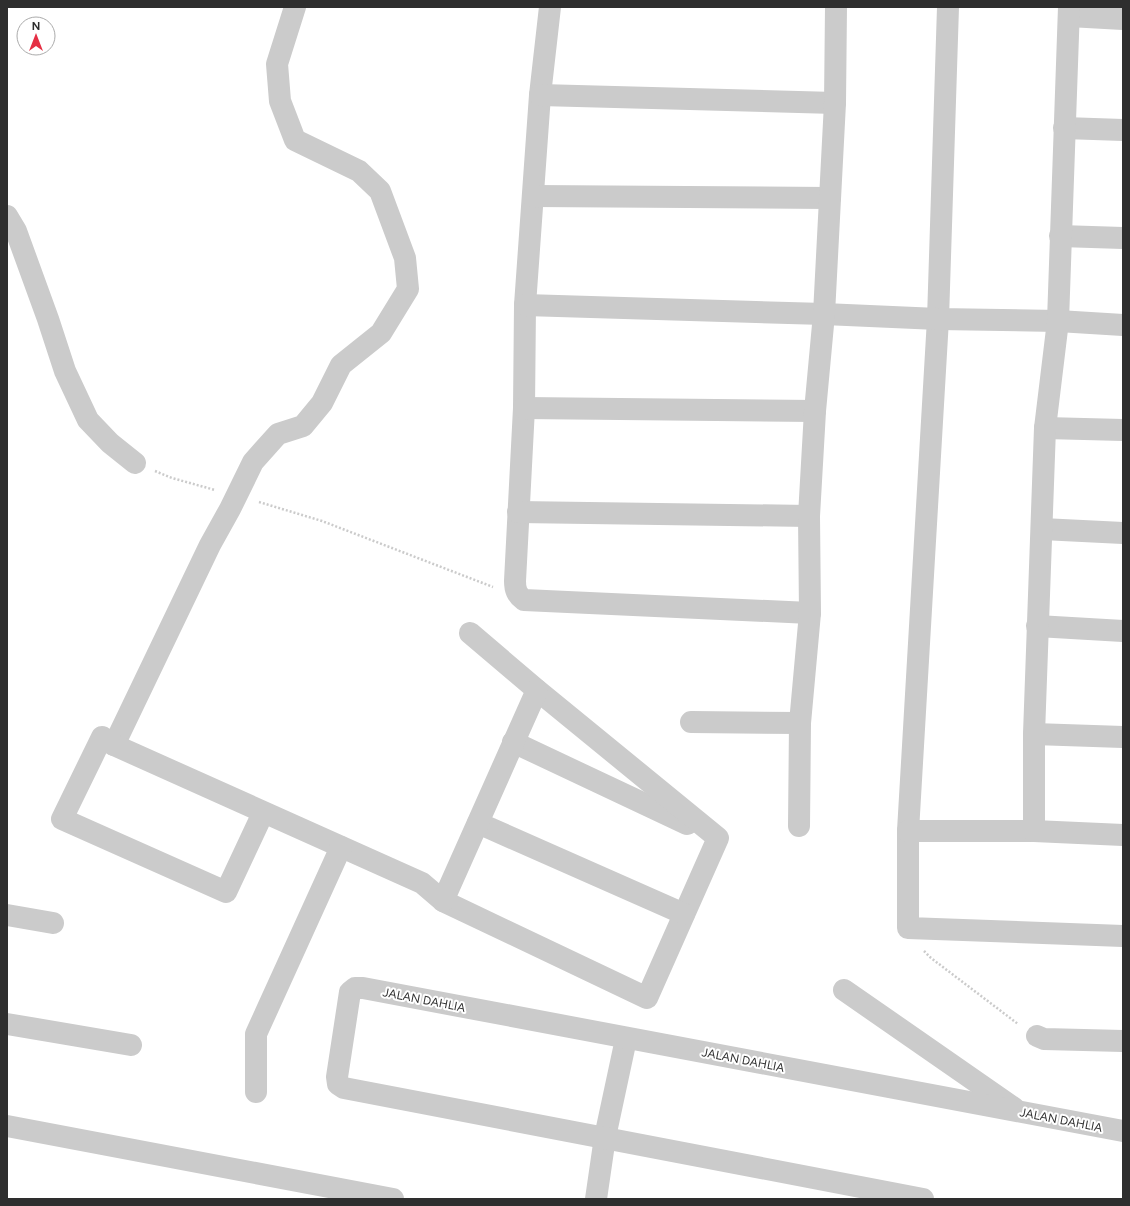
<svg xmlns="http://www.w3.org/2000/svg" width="1130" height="1206" viewBox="0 0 1130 1206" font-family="Figtree,sans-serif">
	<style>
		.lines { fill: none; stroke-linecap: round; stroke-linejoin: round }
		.path { stroke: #cbcbcb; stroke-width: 2.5; stroke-dasharray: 2 2; stroke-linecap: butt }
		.street { stroke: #cbcbcb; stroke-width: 22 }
		.labels { text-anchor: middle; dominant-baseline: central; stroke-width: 4; stroke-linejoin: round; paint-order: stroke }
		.street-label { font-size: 12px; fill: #2e2e2e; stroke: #fff }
	</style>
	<rect width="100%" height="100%" fill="#fff"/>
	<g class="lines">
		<g class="path">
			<polyline points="155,471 172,478 215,490"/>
			<polyline points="259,502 322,521 493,587"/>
			<polyline points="924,951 931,958 1018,1024"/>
		</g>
		<g class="street">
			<path d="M 550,7 L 540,95 L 525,305 L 524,408 L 515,581 C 515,590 517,595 524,600 L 810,613"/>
			<polyline points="948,7 938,319 908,831 908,928 1123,936"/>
			<polyline points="1069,16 1123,19"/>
			<polyline points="540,95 835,103"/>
			<polyline points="1064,128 1123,130"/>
			<polyline points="533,196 830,198"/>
			<polyline points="7,216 16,231 48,319 65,371 88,420 110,443 135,463"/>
			<polyline points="1060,236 1123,238"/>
			<polyline points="525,305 824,314 938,319 1058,321 1123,325"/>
			<polyline points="524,408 815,411"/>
			<polyline points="1045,428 1123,430"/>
			<polyline points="518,512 809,516"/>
			<polyline points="1042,529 1123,533"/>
			<polyline points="1037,626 1123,631"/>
			<polyline points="691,722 800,723"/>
			<polyline points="1034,734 1123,737"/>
			<polyline points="513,742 687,824"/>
			<polyline points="114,745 210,545 230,509 253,462 278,434 303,426 322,403 341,365 381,333 408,289 405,258 380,191 359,171 295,140 280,101 277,64 295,7"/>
			<polyline points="263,813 226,892 62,819 102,737 114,745 422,883 443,901 647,998 718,838 537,690 470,633"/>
			<polyline points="478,823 684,914"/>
			<polyline points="799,826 800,723 810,613 809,516 815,411 824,314 835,103 836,7"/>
			<polyline points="908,831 1034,831 1123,835"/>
			<polyline points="1034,831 1034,734 1045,428 1058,321 1069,7"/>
			<polyline points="443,901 537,690"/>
			<polyline points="7,915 53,923"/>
			<polyline points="844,990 1014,1108"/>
			<polyline points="7,1024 131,1045"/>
			<polyline points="1037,1036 1044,1039 1123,1041"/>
			<polyline points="256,1092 256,1034 341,847"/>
			<polyline points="7,1126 393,1199"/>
			<polyline points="596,1199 605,1137 626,1039"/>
			<polyline points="923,1199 344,1088 338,1084 337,1077 350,992 355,988 363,988 1123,1131"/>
		</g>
	</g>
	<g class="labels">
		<g class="street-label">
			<text transform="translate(424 1000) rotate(11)">JALAN DAHLIA</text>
			<text transform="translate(743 1060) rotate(11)">JALAN DAHLIA</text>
			<text transform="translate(1061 1120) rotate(11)">JALAN DAHLIA</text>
		</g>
	</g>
	<rect width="1130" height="1206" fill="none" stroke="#2e2e2e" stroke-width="16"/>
	<g transform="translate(36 36)"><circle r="19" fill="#ffffff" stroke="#ababab"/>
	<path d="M0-3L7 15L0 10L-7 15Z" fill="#e52f44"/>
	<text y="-6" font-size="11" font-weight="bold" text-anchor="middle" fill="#2e2e2e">N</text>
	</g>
</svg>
